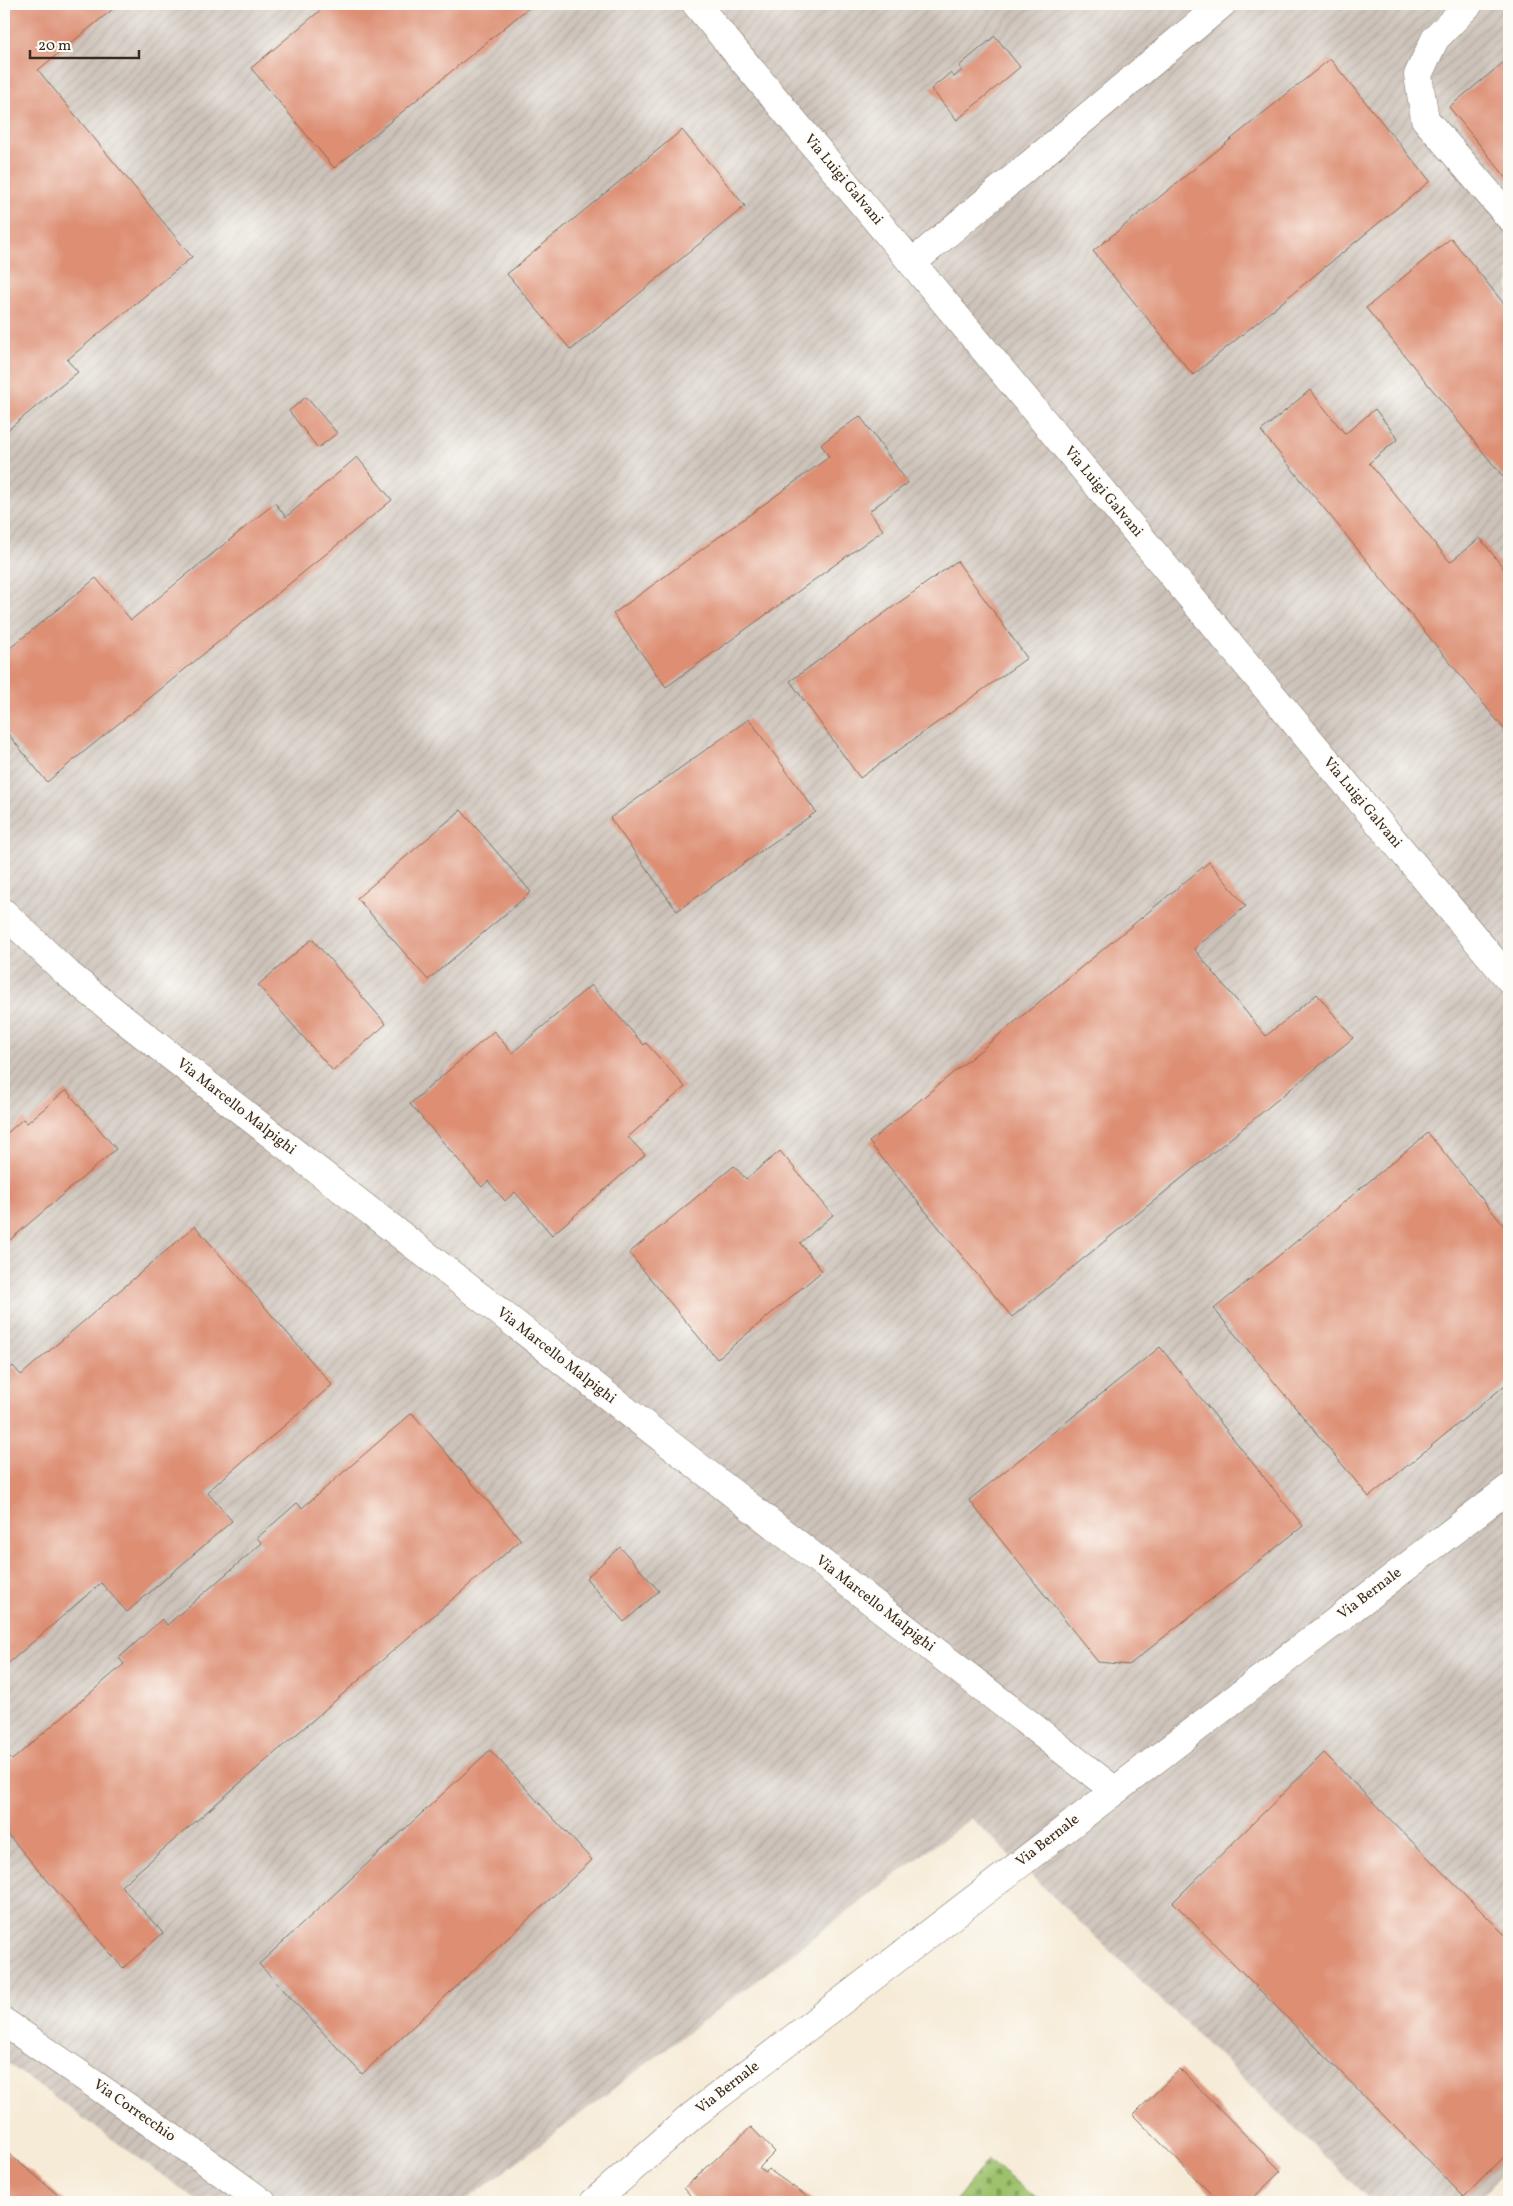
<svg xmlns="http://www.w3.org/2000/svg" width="1513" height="2206" viewBox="0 0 1513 2206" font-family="Vollkorn,serif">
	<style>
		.industrial { fill: url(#industrial-furrows) }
		.cemetery { fill: url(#cemetery-stones); stroke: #6c7646 }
		.building { fill: #dd8e73 }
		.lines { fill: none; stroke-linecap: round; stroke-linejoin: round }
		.minor-casing { stroke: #7c6e5f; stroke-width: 29 }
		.minor { stroke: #fff; stroke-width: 28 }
		.labels { text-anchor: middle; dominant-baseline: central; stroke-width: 4; stroke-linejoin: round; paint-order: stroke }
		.street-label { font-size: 15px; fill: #3b2a1e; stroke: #fdfcf7 }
	</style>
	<defs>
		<pattern id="industrial-furrows" width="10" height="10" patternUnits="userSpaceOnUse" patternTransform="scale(1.25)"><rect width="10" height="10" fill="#ccc2b9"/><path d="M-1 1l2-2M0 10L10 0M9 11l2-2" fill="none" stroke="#b0a79f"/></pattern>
		<pattern id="cemetery-stones" width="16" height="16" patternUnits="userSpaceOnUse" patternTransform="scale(1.25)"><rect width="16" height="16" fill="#9dc26d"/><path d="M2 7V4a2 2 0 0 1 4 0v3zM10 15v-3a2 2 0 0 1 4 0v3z" fill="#819e59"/></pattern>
	</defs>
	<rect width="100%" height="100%" fill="#fdfcf7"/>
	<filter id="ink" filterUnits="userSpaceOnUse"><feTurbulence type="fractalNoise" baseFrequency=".02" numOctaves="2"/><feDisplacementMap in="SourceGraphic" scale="10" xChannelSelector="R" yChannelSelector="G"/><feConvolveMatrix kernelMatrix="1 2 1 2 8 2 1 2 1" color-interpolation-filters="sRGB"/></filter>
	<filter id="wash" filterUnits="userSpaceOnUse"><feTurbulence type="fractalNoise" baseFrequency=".0096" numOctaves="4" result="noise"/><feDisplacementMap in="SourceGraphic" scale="20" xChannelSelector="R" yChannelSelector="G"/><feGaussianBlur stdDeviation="1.12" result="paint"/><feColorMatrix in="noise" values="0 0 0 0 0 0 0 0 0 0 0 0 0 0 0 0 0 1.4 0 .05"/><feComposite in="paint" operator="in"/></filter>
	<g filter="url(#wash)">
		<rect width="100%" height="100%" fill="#f6ebd7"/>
		<polygon class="industrial" points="4,4 1509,4 1509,2166 1475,2202 1372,2202 971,1818 464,2202 199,2202 4,2061"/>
		<polygon class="cemetery" points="987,2160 1042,2202 955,2202"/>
		<g id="blocks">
			<g class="building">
				<polygon points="4,4 119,4 38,70 192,257 67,360 78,372 4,433"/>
				<polygon points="328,4 533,4 334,168 251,68"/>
				<polygon points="995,36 1020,67 957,120 931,89 950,73 954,77 962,70 959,66"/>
				<polygon points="1509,58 1509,181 1449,107"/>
				<polygon points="1330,59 1430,181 1193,375 1093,251"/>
				<polygon points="682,130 745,206 571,350 507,274"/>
				<polygon points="1451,238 1509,310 1509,484 1366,308"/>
				<polygon points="1310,390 1345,434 1375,409 1398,439 1369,463 1450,562 1480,538 1509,575 1509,735 1261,431"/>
				<polygon points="306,397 337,433 318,448 289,411"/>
				<polygon points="860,416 908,483 869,511 883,530 666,687 613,614 829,457 821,444"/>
				<polygon points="357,457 392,500 47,782 4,729 4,653 96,578 131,620 275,503 286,517"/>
				<polygon points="957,561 1027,658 860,778 790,681"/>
				<polygon points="749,719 816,812 677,911 610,818"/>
				<polygon points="461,810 531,892 428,980 357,898"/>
				<polygon points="1209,862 1246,906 1194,949 1266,1036 1317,994 1353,1038 1012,1317 869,1142"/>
				<polygon points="312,939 386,1024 333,1071 258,985"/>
				<polygon points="591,985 644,1045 646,1043 685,1087 628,1137 645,1155 552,1235 515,1192 505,1201 488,1181 482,1187 410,1104 494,1031 512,1053"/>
				<polygon points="66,1090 116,1149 4,1245 4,1136 23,1119 27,1123"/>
				<polygon points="1428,1133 1509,1232 1509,1382 1369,1497 1214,1309"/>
				<polygon points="780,1151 833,1215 800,1243 822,1271 717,1359 629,1253 734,1166 746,1179"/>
				<polygon points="195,1226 332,1385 207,1492 232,1521 127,1612 101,1583 4,1667 4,1485 7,1483 4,1479 4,1374 13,1366 21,1375"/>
				<polygon points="1160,1347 1303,1526 1129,1665 1098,1662 969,1500"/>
				<polygon points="412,1413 521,1540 121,1886 163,1933 123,1968 4,1830 4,1756 6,1754 12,1760 124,1664 119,1658 162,1619 167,1625 262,1543 257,1538 297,1503 302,1508"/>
				<polygon points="620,1547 659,1591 624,1622 586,1578"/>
				<polygon points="490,1750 592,1860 362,2074 259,1964"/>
				<polygon points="1324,1753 1509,1939 1509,2152 1464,2197 1173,1902"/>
				<polygon points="1180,2069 1281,2171 1249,2202 1219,2202 1133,2115"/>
				<polygon points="751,2127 775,2152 759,2168 766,2172 768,2169 815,2202 696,2202 684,2188"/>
				<polygon points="4,2150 37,2177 66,2202 4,2202"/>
			</g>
		</g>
	</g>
	<g filter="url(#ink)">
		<use href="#blocks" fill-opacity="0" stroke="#7c6e5f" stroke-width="1"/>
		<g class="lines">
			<defs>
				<g id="minor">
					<polyline points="696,4 1509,979"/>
					<polyline points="1469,4 1435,39 1418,75 1425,119 1509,217"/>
					<polyline points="912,263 1222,4"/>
					<polyline points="4,913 68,974 127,1022 1114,1790"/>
					<polyline points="4,2022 200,2157 262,2202"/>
					<polyline points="594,2202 692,2116 1509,1488"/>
				</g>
			</defs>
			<use href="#minor" class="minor-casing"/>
			<use href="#minor" class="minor"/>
		</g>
	</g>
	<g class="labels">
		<g class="street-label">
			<text transform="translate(843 180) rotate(50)">Via Luigi Galvani</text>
			<text transform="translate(1103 492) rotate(50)">Via Luigi Galvani</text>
			<text transform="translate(1362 803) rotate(50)">Via Luigi Galvani</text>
			<text transform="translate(236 1107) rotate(38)">Via Marcello Malpighi</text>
			<text transform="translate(556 1356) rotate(38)">Via Marcello Malpighi</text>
			<text transform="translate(1370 1594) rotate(-37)">Via Bernale</text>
			<text transform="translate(875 1604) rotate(38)">Via Marcello Malpighi</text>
			<text transform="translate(1048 1841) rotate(-38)">Via Bernale</text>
			<text transform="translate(728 2088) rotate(-38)">Via Bernale</text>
			<text transform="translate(134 2111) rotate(35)">Via Correcchio</text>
		</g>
	</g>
	<rect width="1513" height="2206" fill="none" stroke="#fdfcf7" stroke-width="20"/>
	<path d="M30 50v8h109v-8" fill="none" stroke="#3b2a1e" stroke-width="2.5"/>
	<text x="38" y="50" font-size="15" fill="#3b2a1e" stroke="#fdfcf7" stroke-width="4" paint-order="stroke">20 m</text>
</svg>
